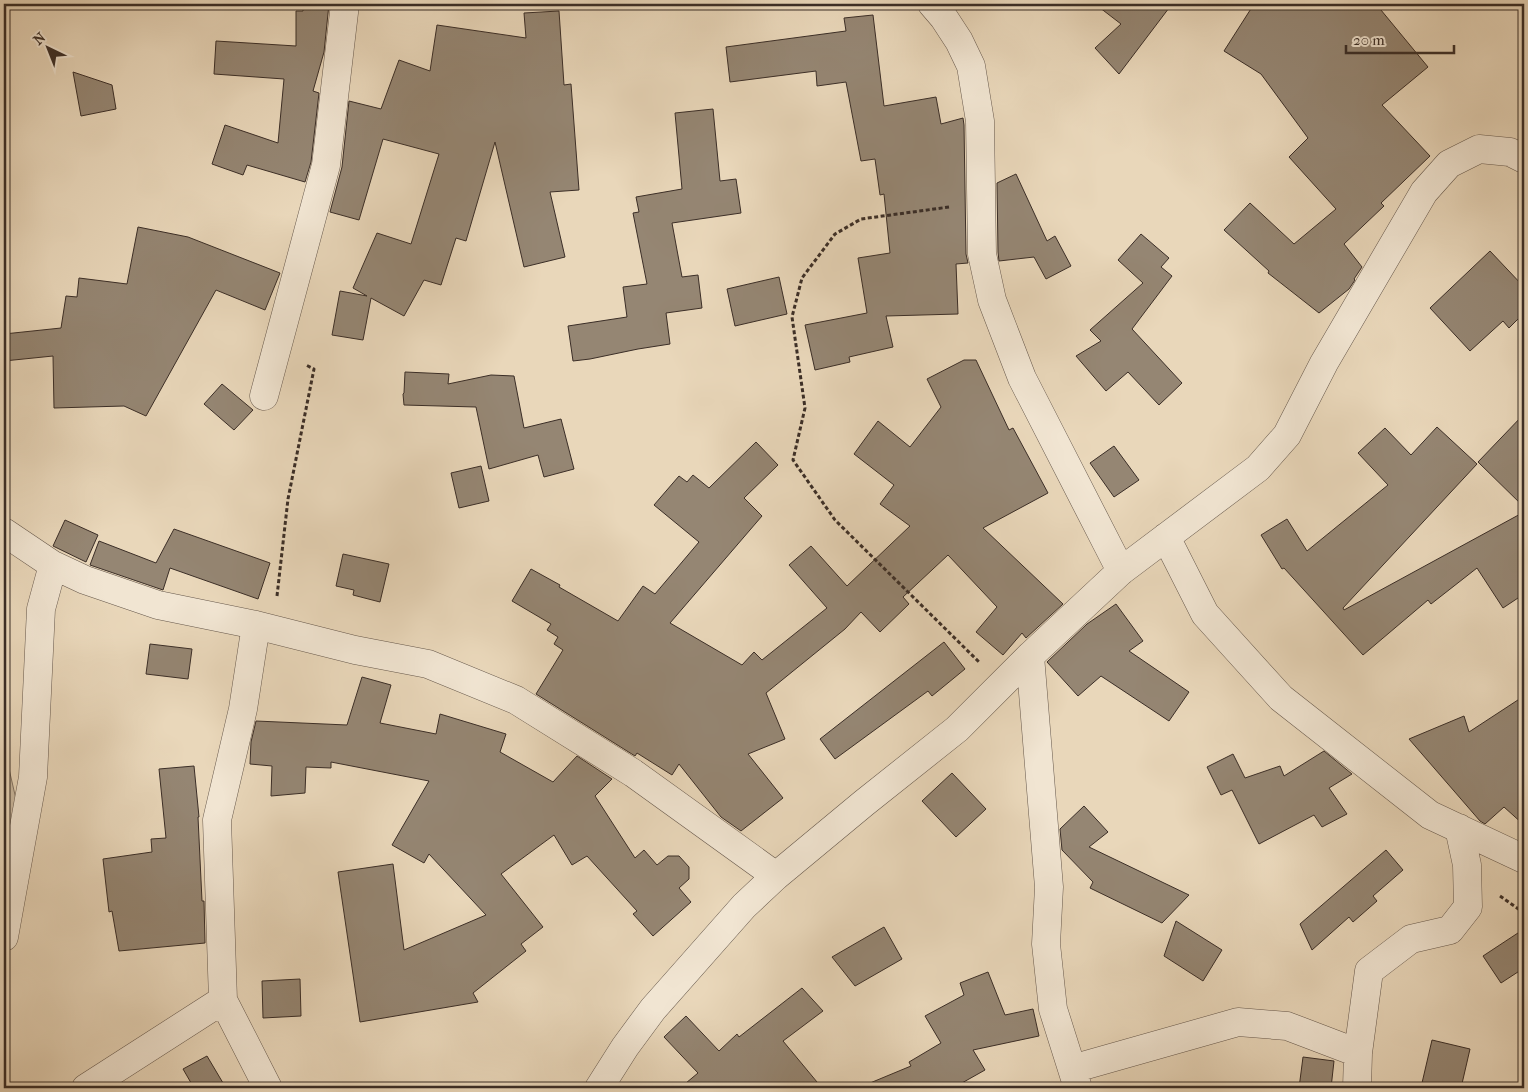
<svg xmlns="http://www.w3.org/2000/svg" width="1528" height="1092" font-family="'IM FELL French Canon',serif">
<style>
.green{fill:#cbbaa1;stroke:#837464}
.building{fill:#958673;stroke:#3b2e27}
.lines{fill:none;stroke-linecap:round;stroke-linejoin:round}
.minor-casing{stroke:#66584c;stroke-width:29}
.path{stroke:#3b2e27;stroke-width:3;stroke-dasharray:4 2.5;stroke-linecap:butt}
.minor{stroke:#f1e5d2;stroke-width:28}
</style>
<rect width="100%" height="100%" fill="#e9d7ba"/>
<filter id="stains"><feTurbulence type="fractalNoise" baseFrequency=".004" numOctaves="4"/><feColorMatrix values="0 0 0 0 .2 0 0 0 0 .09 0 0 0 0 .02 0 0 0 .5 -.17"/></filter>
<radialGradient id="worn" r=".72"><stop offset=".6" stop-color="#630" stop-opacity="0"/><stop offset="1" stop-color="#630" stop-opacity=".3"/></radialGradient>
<path class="green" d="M4 747 18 808 4 840Z"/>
<path class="building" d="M303 4H329L324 52 313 91 319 93 311 162 305 182 247 165 243 175 212 164 225 125 278 143 284 79 214 74 216 41 296 46V11H303Z
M1095 4H1172L1119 74 1095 48 1121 24Z
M1254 4H1376L1428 67 1382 105 1430 156 1381 203 1384 206 1344 244 1362 267 1354 279 1355 280 1349 289 1319 313 1268 273 1269 271 1224 230 1250 203 1294 244 1336 209 1289 157 1308 138 1261 74 1224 51Z
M559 11 564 85 571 84 579 190 550 192 565 257 524 267 495 142 466 241 456 238 441 285 424 280 404 316 371 298 363 340 332 335 340 291 367 296 353 288 377 233 411 244 439 154 383 139 359 220 330 212 342 167 349 101 381 109 399 60 430 71 437 25 526 38 524 13Z
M873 15 884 106 936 97 941 124 963 118 964 125 966 254 968 263 956 264 958 314 886 316 893 347 849 357 850 362 815 370 805 325 867 313 858 258 890 253 884 194 880 195 875 159 861 161 846 82 817 86 816 71 730 82 726 47 846 31 844 18Z
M73 72 112 85 116 109 81 116Z
M713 109 720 181 736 179 741 213 672 223 682 277 698 275 702 308 666 313 670 344 638 349 590 359 573 361 568 326 627 317 623 287 647 284 633 213 639 212 636 197 682 189 675 113Z
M1016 174 1047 241 1055 236 1071 266 1046 279 1034 257 999 261 998 252 997 183Z
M138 227 188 237 280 273 265 310 216 290 146 416 124 406 54 408 53 356 4 361V334L61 328 66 296 77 297 79 278 127 284Z
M1141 234 1169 258 1161 267 1172 276 1132 329 1182 383 1159 405 1128 372 1106 391 1076 356 1101 341 1090 330 1143 283 1118 260Z
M1490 251 1524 287V313L1509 328 1503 321 1470 351 1430 308Z
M779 277 787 314 735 326 727 289Z
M964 360H976L1009 430 1013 428 1048 493 983 528 1063 604 1026 638 1022 633 1003 655 976 632 997 607 948 555 903 597 909 604 880 632 861 612 845 629 766 693 785 739 748 754 783 798 741 831 721 817 679 764 672 775 637 753 635 756 536 694 563 650 554 644 558 637 547 630 551 624 512 601 531 569 560 585 559 587 618 621 643 586 655 594 699 542 654 505 679 476 687 482 693 475 709 488 756 442 778 465 744 498 762 516 670 623 742 665 754 652 762 660 827 608 789 565 811 546 847 586 910 526 880 504 894 485 854 454 878 421 910 447 941 407 927 379Z
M405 372 449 374 448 384 491 375 514 376 524 428 561 419 574 469 544 477 538 455 489 469 476 407 404 405 403 394 404 393Z
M222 384 253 410 234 430 204 404Z
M1524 414V507L1478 462Z
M1437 427 1477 464 1343 608 1344 610 1524 512V594L1503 608 1477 568 1431 604 1428 600 1363 655 1284 568 1282 569 1261 535 1287 519 1307 551 1388 485 1358 453 1385 428 1411 455Z
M1114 446 1139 480 1114 497 1090 463Z
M481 466 489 501 459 508 451 473Z
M65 520 98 535 86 562 53 546Z
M174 529 270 563 258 599 170 568 163 590 90 565 99 541 156 563Z
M343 554 389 564 380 602 353 595 354 590 336 586Z
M1116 604 1143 641 1129 651 1189 692 1169 721 1101 676 1078 696 1047 662 1087 624Z
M944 642 965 669 932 696 928 691 835 759 820 739Z
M150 644 192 649 188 679 146 674Z
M362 677 391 685 380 723 436 734 440 714 506 734 500 752 553 782 577 756 612 779 595 796 635 858 644 850 657 865 668 856H679L689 867V879L679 888 691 902 653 936 633 914 637 911 587 856 572 865 554 835 501 874 543 927 521 944 526 951 473 993 478 1002 360 1022 338 872 393 864 404 950 486 915 429 854 424 863 392 845 429 781 331 762V768L306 767 305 793 271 796 272 766 250 764 251 742 256 721 347 725Z
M1524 696V825L1504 807 1485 824 1480 821 1409 739 1464 716 1469 732Z
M1324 751 1352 774 1329 788 1347 814 1322 827 1314 815 1259 844 1232 790 1221 795 1207 767 1233 754 1245 778 1280 766 1284 776Z
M194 766 199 817H198L202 901H204L205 943 119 951 112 911 109 912 103 859 152 852 151 839 166 838 159 769Z
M952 773 986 809 956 837 922 801Z
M1084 806 1108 832 1089 847 1189 895 1162 923 1090 888 1093 882 1062 850 1060 829Z
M1386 850 1403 870 1373 896 1377 901 1353 922 1349 917 1312 950 1300 924Z
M1176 921 1222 950 1203 981 1164 956Z
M884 927 902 959 855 986 832 957Z
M1524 929V968L1501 983 1483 956Z
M988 972 1005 1015 1033 1009 1039 1036 973 1050 985 1070 953 1088H858L911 1066 909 1062 941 1043 925 1016 964 995 960 983Z
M300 979 301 1016 263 1018 262 981Z
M802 988 823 1011 783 1041 822 1088H680L698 1073 664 1037 686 1016 719 1051 737 1034 739 1037Z
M1432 1040 1470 1049 1461 1088H1444L1422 1083Z
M207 1056 226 1088H194L183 1069Z
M1303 1057 1334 1061 1331 1088H1299Z"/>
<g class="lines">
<defs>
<path id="minor" d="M932 4 944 18 959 41 971 66 980 121 982 254 992 300 1022 378 1121 571
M264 396 326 165 345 4
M4 532 53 565 85 580 158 605 256 625 355 650 428 664 516 700 633 773 776 876
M1166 537 1205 614 1281 698 1430 815 1524 859
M256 625 243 709 217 820 223 1000 268 1088
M1030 656 1049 887 1046 944 1053 1009 1078 1088
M4 937 33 777 41 609 53 565
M1072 1069 1238 1022 1287 1026 1358 1053
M86 1088 223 1000
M599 1088 625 1047 653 1009 744 906 776 876 864 803 957 729 1030 656 1121 571 1258 468 1287 435 1324 363 1424 192 1449 164 1479 149 1510 152 1524 159
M1357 1088 1358 1053 1369 971 1411 939 1450 930 1468 907 1467 865 1459 828"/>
</defs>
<use href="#minor" class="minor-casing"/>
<path class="path" d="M949 207 861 219 835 234 802 278 792 317 805 408 793 460 835 520 979 662
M277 596 288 499 314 369 306 365
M1500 896 1524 913"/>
<use href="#minor" class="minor"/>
</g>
<rect width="1528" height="1092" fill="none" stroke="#e9d7ba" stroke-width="20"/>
<rect x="5" y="5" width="1518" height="1082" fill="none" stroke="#3b2e27" stroke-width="2.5"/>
<rect x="10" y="10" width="1508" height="1072" fill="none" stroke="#3b2e27"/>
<g transform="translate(48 48) rotate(317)" stroke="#f1e5d2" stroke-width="4" paint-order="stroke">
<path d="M0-4L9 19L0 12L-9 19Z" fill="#3b2e27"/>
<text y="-8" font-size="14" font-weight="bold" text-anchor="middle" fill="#3b2e27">N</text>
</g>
<path d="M1346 45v8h108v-8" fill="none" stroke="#3b2e27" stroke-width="2.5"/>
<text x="1353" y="45" font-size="15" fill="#3b2e27" stroke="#f1e5d2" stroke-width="4" paint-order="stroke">20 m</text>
<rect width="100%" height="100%" filter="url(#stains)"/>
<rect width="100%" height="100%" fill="url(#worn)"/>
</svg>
